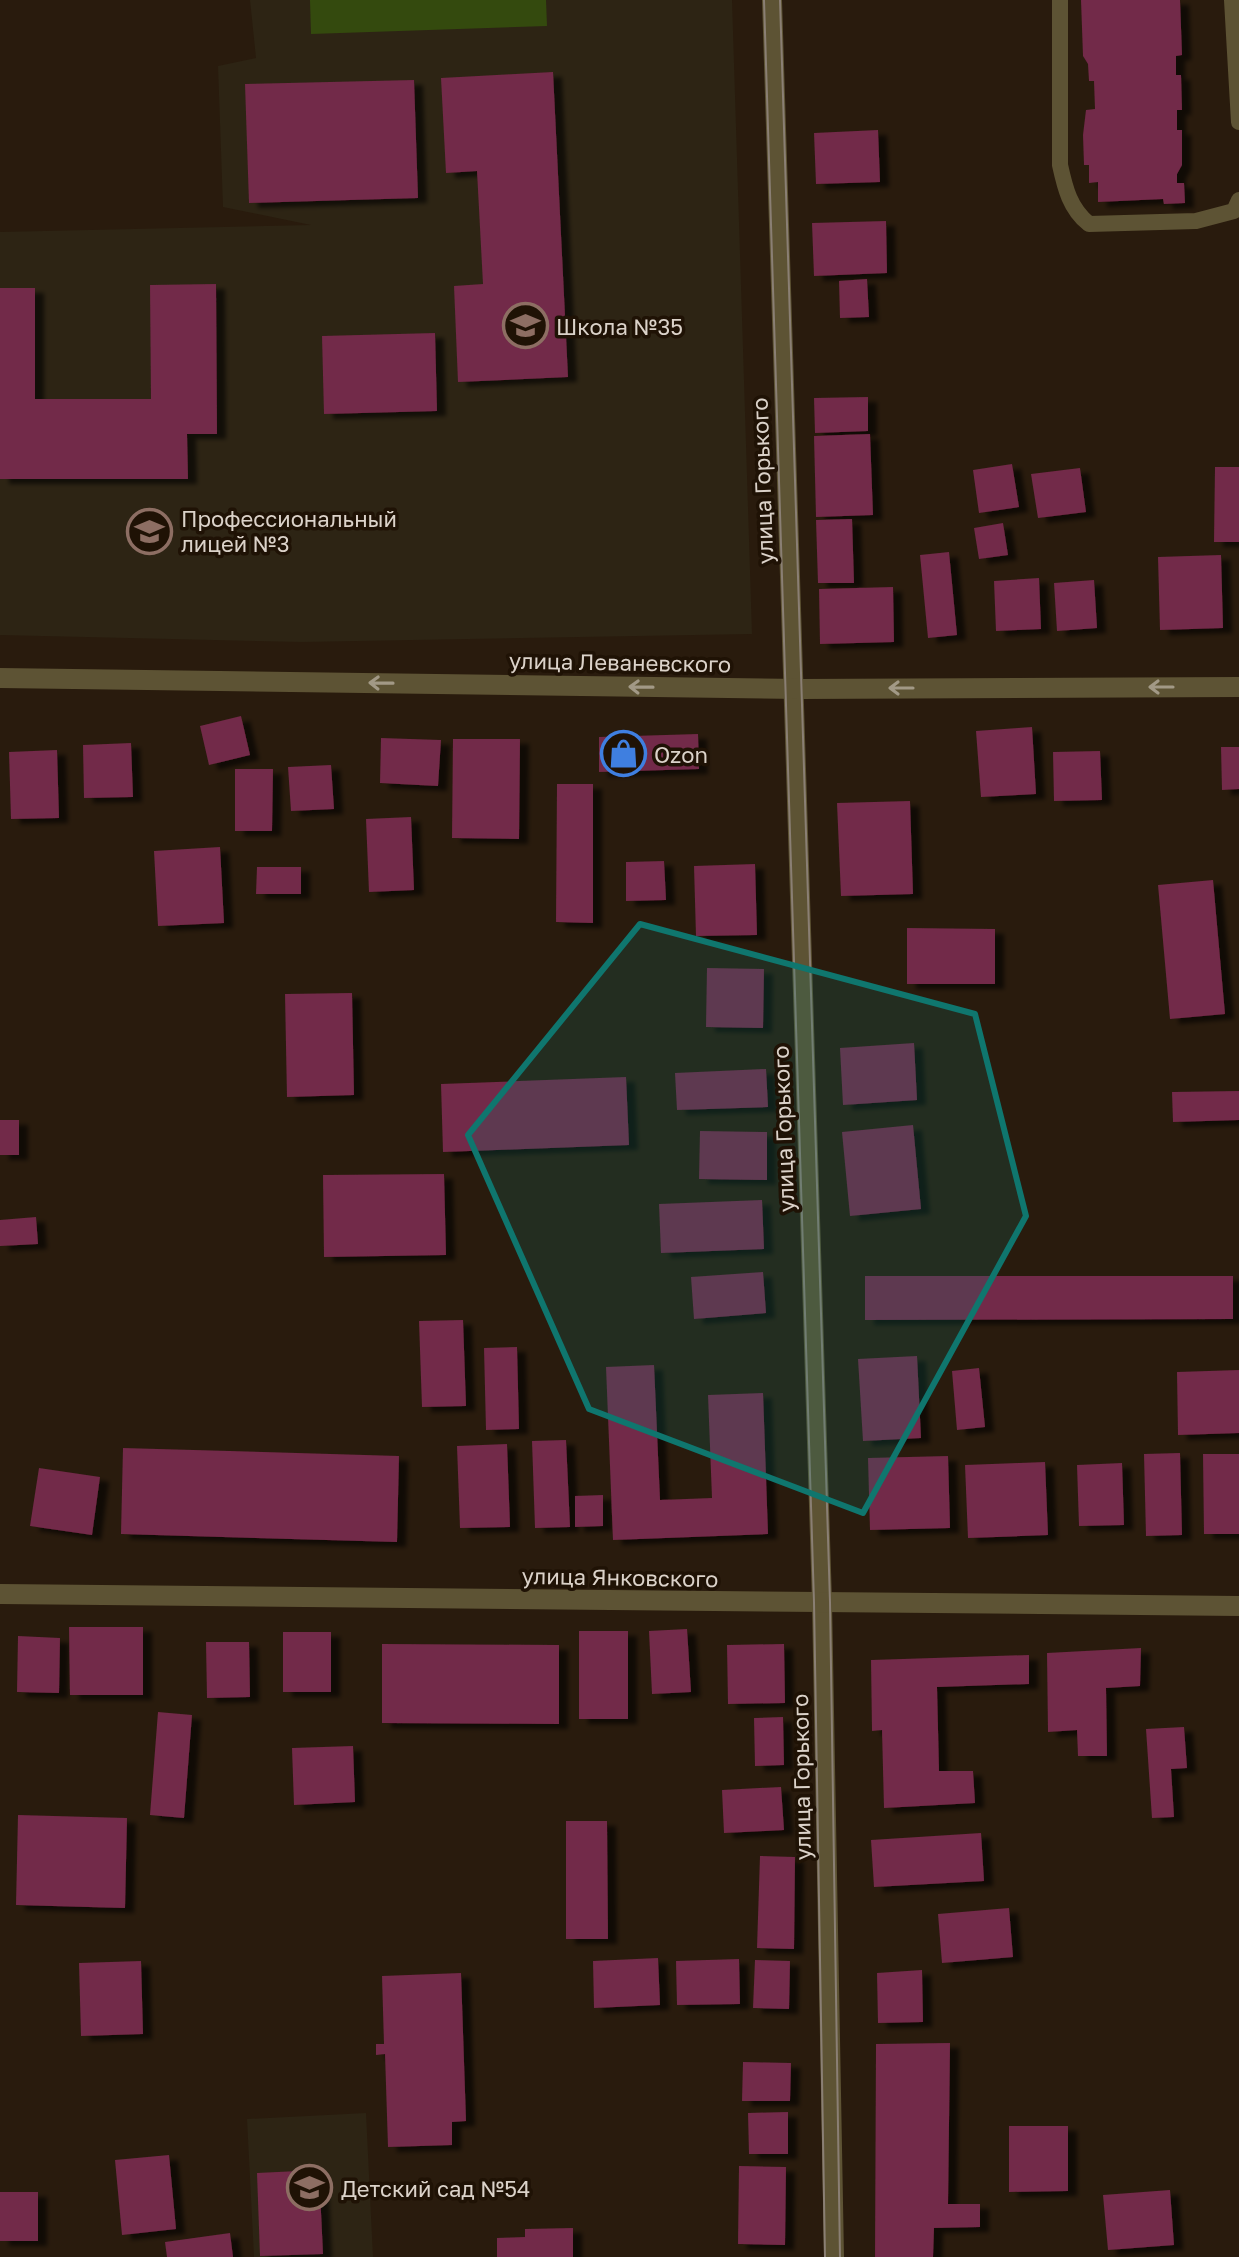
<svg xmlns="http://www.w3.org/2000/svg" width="1239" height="2257" font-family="'Golos Text',sans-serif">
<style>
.education{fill:#2d2414}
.green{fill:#344a0e}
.building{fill:#722948;filter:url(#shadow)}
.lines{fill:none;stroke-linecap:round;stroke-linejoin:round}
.service{stroke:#5d5334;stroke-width:16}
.minor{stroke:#5d5334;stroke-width:20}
.tertiary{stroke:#5d5334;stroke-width:20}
.tram{stroke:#8a7f74;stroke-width:2}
.oneway{stroke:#a29986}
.marked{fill:#0f766e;fill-opacity:0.2;stroke:#0f766e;stroke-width:6;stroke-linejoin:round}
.labels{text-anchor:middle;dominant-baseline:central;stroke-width:7;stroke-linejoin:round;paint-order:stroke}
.poi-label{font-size:22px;fill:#dbd2c9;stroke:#1f1205;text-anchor:start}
.street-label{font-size:22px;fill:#dbd2c9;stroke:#1f1205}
</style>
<defs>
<filter id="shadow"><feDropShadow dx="9" dy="5" stdDeviation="2" flood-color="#0009"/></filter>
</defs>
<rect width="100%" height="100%" fill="#291b0d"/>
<path class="education" d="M250 0H732L752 634 302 642 0 635V232L311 225 223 207 218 66 256 58Z
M366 2113 373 2257H254L247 2119Z"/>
<path class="green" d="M310 0H546L547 26 311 34Z"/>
<path class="building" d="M1081 0H1180L1182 55 1176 56V75H1181L1182 110H1177V130H1182V165L1177 174V183H1184L1185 203 1164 204 1163 199 1098 202V182L1089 183V165H1084L1083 135 1086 110 1095 109 1094 81H1089L1088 64 1083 56Z
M553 72 568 377 458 382 454 286 483 284 477 171 446 173 441 78Z
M414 80 418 198 249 203 245 84Z
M878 130 880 182 816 184 814 133Z
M886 221 887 273 814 276 812 223Z
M867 279 869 317 840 318 839 281Z
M216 284 217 434H187L188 479H0V288H35V399H151L150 285Z
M435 333 437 411 324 414 322 336Z
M868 397V431L815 433 814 398Z
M870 434 873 515 816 517 814 436Z
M1012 464 1019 507 979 513 973 470Z
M1215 467H1239V542H1214Z
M1080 468 1086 512 1038 518 1031 474Z
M852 519 854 583H818L816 520Z
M1003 523 1008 555 979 559 974 528Z
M949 552 957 635 928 638 920 555Z
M1221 555 1223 628 1160 630 1158 557Z
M1039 578 1041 629 996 631 994 581Z
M1094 580 1097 628 1057 631 1054 583Z
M893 587 894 642 820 644 819 589Z
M241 716 250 755 209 765 200 726Z
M1032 727 1036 794 981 797 976 731Z
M698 734 699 769 599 772V737Z
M381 738 441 740 438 786 380 783Z
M453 739H520L519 839 452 838Z
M131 743 133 797 84 798 83 745Z
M1221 747H1239V789L1222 790Z
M57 750 59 818 11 819 9 752Z
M1100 751 1102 800 1054 801 1053 752Z
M331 765 334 809 291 811 288 767Z
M235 769H273L272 831H235Z
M557 784H593V923L556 922Z
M910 801 913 894 841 896 837 803Z
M411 817 414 890 369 892 366 819Z
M220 847 224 923 158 926 154 851Z
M664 861 666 900 626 901V862Z
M755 864 757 935 696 936 694 866Z
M257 867H301V894H256Z
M1213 880 1225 1014 1170 1019 1158 885Z
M907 928 995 929V984H907Z
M707 968 764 969 763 1028 706 1027Z
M352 993 354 1095 287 1097 285 994Z
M914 1043 917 1100 843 1105 840 1048Z
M766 1069 768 1107 677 1110 675 1073Z
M626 1077 629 1145 443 1152 441 1084Z
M1239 1091V1120L1173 1122 1172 1092Z
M0 1120H19V1155H0Z
M913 1125 921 1209 850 1216 842 1132Z
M700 1131 767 1132V1180L699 1179Z
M444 1174 446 1255 324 1257 323 1175Z
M762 1200 764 1249 661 1253 659 1204Z
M36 1217 38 1244 0 1246V1220Z
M763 1272 766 1313 694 1319 691 1277Z
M865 1276H1233V1319L865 1320Z
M463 1320 466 1406 422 1407 419 1321Z
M517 1347 519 1429 486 1430 484 1348Z
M917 1356 921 1438 863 1441 858 1359Z
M654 1365 660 1500 712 1498 708 1395 763 1393 768 1534 613 1540 606 1367Z
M979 1368 985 1427 957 1430 952 1371Z
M1239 1370V1433L1178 1435 1177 1372Z
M566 1440 570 1527 535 1528 532 1441Z
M507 1444 510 1527 460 1528 457 1446Z
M123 1448 399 1456 397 1542 121 1534Z
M1180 1453 1182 1535 1146 1536 1144 1454Z
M1203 1454H1239V1534H1204Z
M948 1456 950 1528 870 1530 868 1458Z
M1045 1462 1048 1535 968 1538 965 1465Z
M1122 1463 1124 1525 1079 1526 1077 1465Z
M39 1468 100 1477 92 1535 30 1526Z
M603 1495V1526L575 1527V1496Z
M69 1627H143V1695H70Z
M687 1629 691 1692 652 1694 649 1631Z
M579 1631H628V1719H579Z
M283 1632H331V1692H283Z
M18 1636 60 1638 59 1693 17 1692Z
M206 1642H249L250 1697 207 1698Z
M382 1644 559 1645V1724L382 1723Z
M784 1644 785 1703 728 1704 727 1645Z
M1141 1648 1140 1686 1106 1688 1107 1756H1078L1077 1730 1048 1732 1047 1653Z
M1029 1655V1684L937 1687 939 1771H973L975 1803 884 1808 882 1730 872 1731 871 1660Z
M158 1712 192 1715 184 1818 150 1815Z
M783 1717 784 1765 755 1766 754 1718Z
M1184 1727 1187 1768 1171 1769 1174 1817 1152 1818 1146 1729Z
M353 1746 355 1802 294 1805 292 1748Z
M781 1787 784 1830 724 1833 722 1790Z
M18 1815 127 1818 125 1908 16 1905Z
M566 1821H607L608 1939H566Z
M981 1833 984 1881 874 1887 871 1840Z
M760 1856 795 1857 794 1949 757 1948Z
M1009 1908 1013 1957 942 1963 938 1914Z
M658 1958 660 2005 594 2008 593 1961Z
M739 1959 740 2004 677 2005 676 1961Z
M755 1960 790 1961 789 2009 753 2008Z
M141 1961 143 2034 81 2036 79 1963Z
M922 1970 923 2022 878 2023 877 1973Z
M461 1973 466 2121 452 2122V2145L388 2147 385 2054 376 2055V2044H384L382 1976Z
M950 2043 948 2204H980V2227L934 2228 933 2257H875L876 2044Z
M743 2062 791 2063 790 2101H742Z
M788 2112V2154H749L748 2113Z
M1009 2126H1068V2191L1009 2192Z
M169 2155 176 2229 122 2235 115 2160Z
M739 2166 786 2167 785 2245 738 2244Z
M319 2170 323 2254 260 2256 257 2173Z
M1170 2190 1174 2245 1108 2250 1103 2195Z
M0 2192H38V2241H0Z
M573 2228V2257H497V2238L525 2237V2229Z
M230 2233 233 2257H167L165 2242Z"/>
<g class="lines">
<path class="service" d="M1060 0V165C1065 188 1070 209 1089 224L1196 221 1234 211 1239 200
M1232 0 1239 122"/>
<path class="minor" d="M772 0 822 1602 834 2257"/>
<path class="tertiary" d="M0 678 800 689 1239 687
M0 1594 1239 1606"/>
<path class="tram" d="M764 0 814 1602 825 2257
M780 0 830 1602 840 2257"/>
</g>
<defs><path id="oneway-shaft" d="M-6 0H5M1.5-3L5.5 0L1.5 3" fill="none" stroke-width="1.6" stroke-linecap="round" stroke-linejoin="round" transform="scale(2)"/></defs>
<g class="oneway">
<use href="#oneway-shaft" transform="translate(381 683) rotate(-179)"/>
<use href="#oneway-shaft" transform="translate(641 687) rotate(-179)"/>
<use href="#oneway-shaft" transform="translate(1161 687) rotate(180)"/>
<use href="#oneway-shaft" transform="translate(901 688) rotate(180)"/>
</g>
<path class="marked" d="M640 924 975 1014 1026 1216 863 1513 589 1409 468 1135Z"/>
<defs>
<symbol id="school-ring" viewBox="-11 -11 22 22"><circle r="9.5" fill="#1f1205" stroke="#8d6e63" stroke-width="1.5"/><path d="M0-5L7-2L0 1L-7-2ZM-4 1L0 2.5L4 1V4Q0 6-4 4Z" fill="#8d6e63"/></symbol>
<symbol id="university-ring" viewBox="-11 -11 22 22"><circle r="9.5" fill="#1f1205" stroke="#8d6e63" stroke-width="1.5"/><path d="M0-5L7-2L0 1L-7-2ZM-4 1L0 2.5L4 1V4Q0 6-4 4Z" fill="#8d6e63"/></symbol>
<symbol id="shop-ring" viewBox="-11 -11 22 22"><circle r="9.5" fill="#1f1205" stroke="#3f7fe0" stroke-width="1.5"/><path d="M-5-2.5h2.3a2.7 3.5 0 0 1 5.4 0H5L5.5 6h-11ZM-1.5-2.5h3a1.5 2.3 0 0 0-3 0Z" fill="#3f7fe0"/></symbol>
</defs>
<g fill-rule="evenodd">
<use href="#school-ring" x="500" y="300" width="51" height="51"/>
<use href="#university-ring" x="124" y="506" width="51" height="51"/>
<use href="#shop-ring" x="598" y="728" width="51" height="51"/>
<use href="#school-ring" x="284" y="2162" width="51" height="51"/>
</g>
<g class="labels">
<g class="poi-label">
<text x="556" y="326">Школа №35</text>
<text x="181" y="518">Профессиональный<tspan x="181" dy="25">лицей №3</tspan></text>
<text x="654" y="754">Ozon</text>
<text x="341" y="2188">Детский сад №54</text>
</g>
<g class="street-label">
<text transform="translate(762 481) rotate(-92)">улица Горького</text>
<text transform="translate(620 662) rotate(1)">улица Леваневского</text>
<text transform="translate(783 1129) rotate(-92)">улица Горького</text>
<text transform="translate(620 1577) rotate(1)">улица Янковского</text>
<text transform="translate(801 1777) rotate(-91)">улица Горького</text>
</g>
</g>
</svg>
